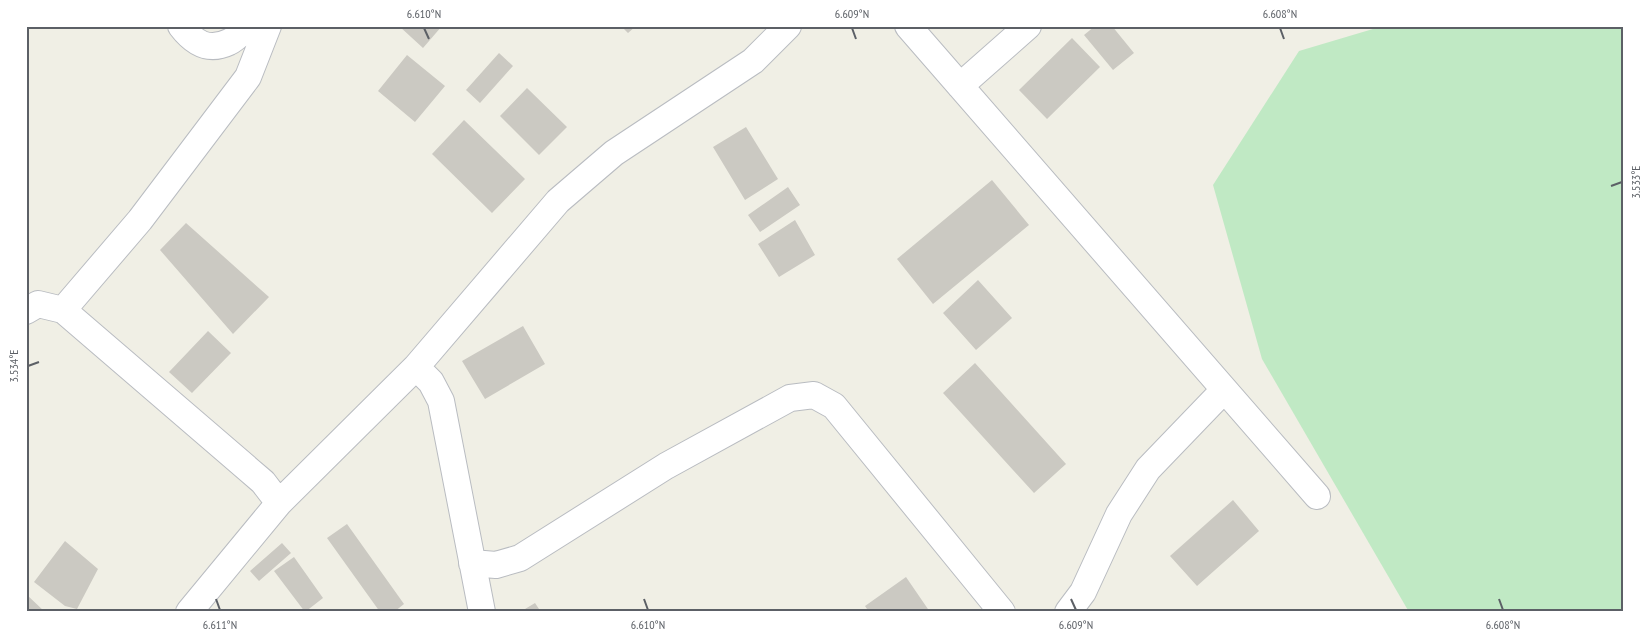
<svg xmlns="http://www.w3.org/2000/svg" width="1650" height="638" font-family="'PT Sans Narrow',sans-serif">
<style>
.green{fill:#c0e9c4}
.building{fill:#cbc9c2}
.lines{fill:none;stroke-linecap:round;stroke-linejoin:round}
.street-casing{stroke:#b9bcc1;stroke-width:28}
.street{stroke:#fff;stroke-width:26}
.ticks{fill:none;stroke:#5c6066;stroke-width:2}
.neatline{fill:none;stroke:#5c6066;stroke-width:2}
.ticks-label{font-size:12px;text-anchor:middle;fill:#5c6066}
</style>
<rect width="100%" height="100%" fill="#f0efe5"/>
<path class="green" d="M1383 26H1624V612H1409L1262 359 1213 185 1299 51Z"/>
<path class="building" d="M399 26H442L423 48Z
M621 26H636L628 33Z
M1095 26H1112L1134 53 1113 70 1084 35Z
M1072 38 1100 67 1047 119 1019 90Z
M499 53 513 66 480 103 466 90Z
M407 55 445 86 415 122 378 91Z
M527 88 567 127 539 155 500 116Z
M464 120 525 179 492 213 432 154Z
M746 127 778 179 745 200 713 147Z
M992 180 1029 225 933 304 897 259Z
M788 187 800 205 760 232 748 215Z
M795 220 815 255 779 277 758 244Z
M186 223 269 297 233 334 160 250Z
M978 280 1012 318 976 350 943 313Z
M523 326 545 364 485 399 462 361Z
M208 331 231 353 192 393 169 372Z
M975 363 1066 464 1034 493 943 393Z
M1233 500 1259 531 1197 586 1170 556Z
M347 524 404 604 394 612H380L327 538Z
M65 541 98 569 77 609 65 606 34 582Z
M282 543 291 553 259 581 250 571Z
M294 557 323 598 305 612 274 571Z
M906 577 930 612H869L865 606Z
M26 594 45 612H26Z
M535 603 541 612H520Z"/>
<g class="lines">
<defs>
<path id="street" d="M181 26C194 43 208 52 229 42 236 39 242 31 248 26
M908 26 1317 496
M960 86 1028 26
M63 310 140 220 248 77 268 26
M26 311 38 304 63 310 249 470 263 482 279 503 416 367 558 201 614 153 753 61 788 26
M416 367 431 382 441 401 482 612
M472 563 496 565 520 558 666 466 790 398 814 395 834 406 1002 612
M189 612 279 503
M1068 612 1083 592 1119 514 1148 469 1224 390"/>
</defs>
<use href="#street" class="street-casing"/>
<use href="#street" class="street"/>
</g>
<path class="ticks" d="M424 28 429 39M852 28 856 39M1280 28 1284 39M1611 186 1622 182M28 366 39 362M216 599 220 610M644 599 648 610M1071 599 1076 610M1499 599 1503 610"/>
<rect width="1650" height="638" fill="none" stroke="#ffffff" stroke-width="55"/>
<rect x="28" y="28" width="1594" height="582" class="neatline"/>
<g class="ticks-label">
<text x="424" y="18">6.610°N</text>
<text x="852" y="18">6.609°N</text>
<text x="1280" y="18">6.608°N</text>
<text transform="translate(1636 182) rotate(-90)" y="4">3.533°E</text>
<text transform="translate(14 366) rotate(-90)" y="4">3.534°E</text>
<text x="220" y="629">6.611°N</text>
<text x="648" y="629">6.610°N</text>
<text x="1076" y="629">6.609°N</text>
<text x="1503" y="629">6.608°N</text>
</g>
</svg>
